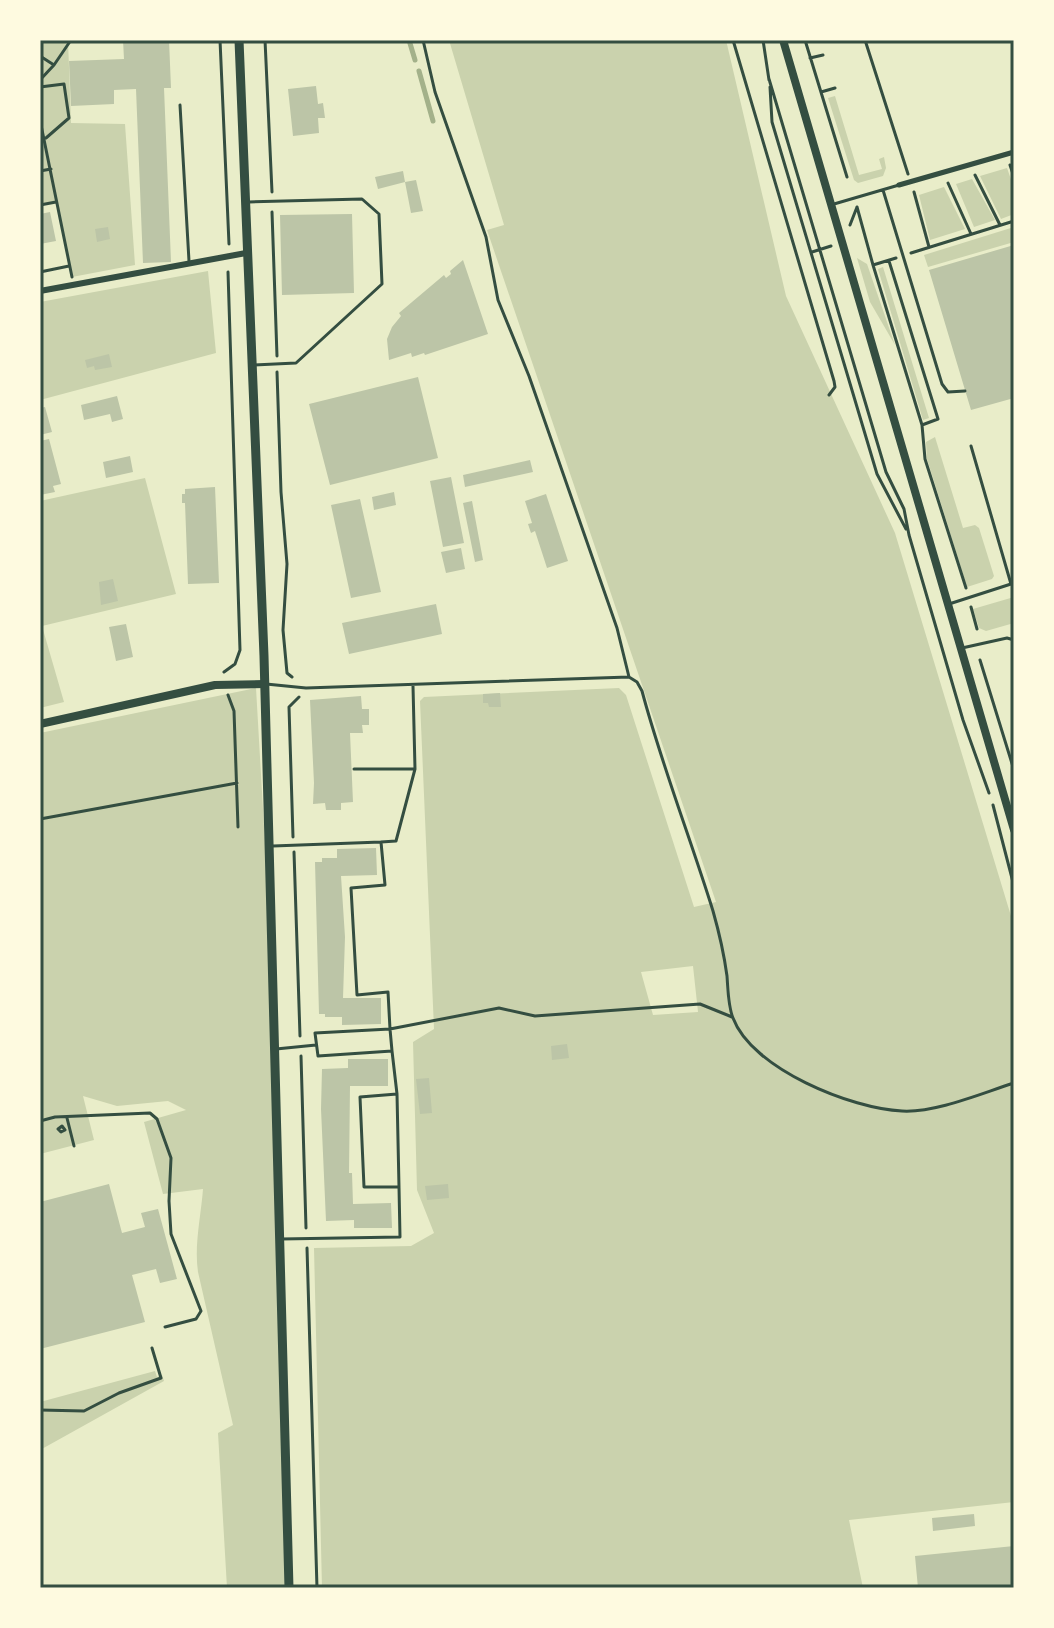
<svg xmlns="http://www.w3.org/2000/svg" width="1054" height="1628" font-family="'Varela Round',sans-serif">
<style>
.green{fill:#cad2ad;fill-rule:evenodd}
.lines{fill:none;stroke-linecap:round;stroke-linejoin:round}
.stream{stroke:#a3b18a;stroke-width:5}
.building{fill:#bcc5a7}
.path{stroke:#344e41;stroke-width:3}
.service{stroke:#344e41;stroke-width:3}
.pedestrian{stroke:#344e41;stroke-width:5}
.minor{stroke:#344e41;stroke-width:6}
.tertiary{stroke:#344e41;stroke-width:8}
.secondary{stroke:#344e41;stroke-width:9}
.neatline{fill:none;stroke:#344e41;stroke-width:3}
</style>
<rect width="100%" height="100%" fill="#e9edc9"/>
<path class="green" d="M40 40H68L71 123 125 124 135 265 72 277 57 202 40 205Z
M449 40H726L786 296 895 533 1014 926V1502L849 1520 863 1588H322L314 1248 411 1246 434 1233 417 1190 413 1042 434 1029 420 701 424 697 619 688 626 695 694 907 716 902 487 230 504 225ZM693 966 698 1012 653 1015 641 972Z
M835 96 859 175 882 169 879 159 884 157 886 168 883 176 858 183 854 180 828 98Z
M1007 168 1014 188V214L1001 219 980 176Z
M972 179 995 220 974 227 956 184Z
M944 187 965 229 930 240 919 195Z
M1014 227V242L928 267 924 255Z
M857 258 867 264 895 345 870 302Z
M883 267 929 418 923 420 878 269Z
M208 271 216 353 40 400V302Z
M935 437 963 528 975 525 979 528 994 576 992 579 967 587 927 459 926 442Z
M145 478 176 594 42 626 64 702 40 708V501Z
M1014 597V623L986 631 979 628 973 609Z
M256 688 272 965 289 1588H227L218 1433 233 1425 198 1272C194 1245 201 1216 203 1189L163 1194 144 1122 186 1110 168 1101 117 1106 83 1096 94 1140 40 1154V733Z
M155 1371 157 1377 162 1375 164 1381 40 1450V1402Z"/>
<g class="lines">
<path class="stream" d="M409 40 415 60
M419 71 433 121"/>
</g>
<path class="building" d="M123 40H169L171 88H164L171 262 143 263 136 89 114 90V104L71 106 69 61 124 59Z
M316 86 318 104 323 103 325 118H318L319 133 293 136 288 89Z
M403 171 405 182 416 180 423 211 411 213 405 182 378 189 375 177Z
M50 212 56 241 40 244V214Z
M352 214 354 293 282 295 280 215Z
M108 227 110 239 97 242 95 229Z
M1014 245V398L971 410 929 270Z
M463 260 488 334 425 355 424 353 412 357 411 353 389 360 387 339 392 327 401 316 399 313 444 275 446 278 451 274 450 271Z
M109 354 112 367 95 370 94 366 87 368 85 360Z
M418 377 438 458 330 485 309 404Z
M117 396 123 419 112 422 110 414 84 420 81 405Z
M45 407 52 432 40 435V408Z
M49 439 61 484 53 486 55 492 40 495V477H42L40 441Z
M130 456 133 472 106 478 103 462Z
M530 460 533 472 465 487 463 475Z
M451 477 464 543 443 547 430 481Z
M215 487 219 583 188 584 185 503H182V494H185V489Z
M394 492 396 505 374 510 372 497Z
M546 494 568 561 547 568 535 531 531 533 528 524 532 523 525 501Z
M360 499 381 592 351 598 331 505Z
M472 501 483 560 475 562 463 503Z
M461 548 465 569 446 573 441 552Z
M113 579 118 601 101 605 99 582Z
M436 604 442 634 349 654 342 623Z
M126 624 133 657 116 661 109 627Z
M500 693 501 707H489L488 703H483V694Z
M361 696 362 709H369V725H362L363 733H350L353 802 341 803V810H326L325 803 313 804 314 783 310 700Z
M376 848 377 875 341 876 345 937 343 998H381V1024L342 1025V1017H325V1014H319L315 862H322V858H337V849Z
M567 1044 569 1058 552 1060 551 1046Z
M348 1059H388V1086H350L349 1173H352L353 1204 391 1203 392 1228H354V1220L326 1221 321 1109 322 1069 348 1068Z
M429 1078 432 1113 420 1114 416 1079Z
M109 1184 122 1233 145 1227 141 1213 158 1209 177 1279 160 1283 156 1269 132 1275 145 1322 40 1349V1202Z
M448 1184 449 1198 427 1200 425 1186Z
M974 1514 975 1526 933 1531 932 1518Z
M1014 1546V1588H918L915 1556Z"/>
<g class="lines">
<path class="path" d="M220 40 229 244
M265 40 272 192
M763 40 769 80
M805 40 847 177
M865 40 908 174
M40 56 54 65 71 40
M810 58 823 55
M769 79 886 472 904 509 909 535 963 720 989 793
M40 80 54 65
M40 87 64 84 69 118 46 138
M770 87 772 122 877 474 906 529
M821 92 835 88
M40 120 72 277
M1010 165 1014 177
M40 171 51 169
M975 175 1000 225
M948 183 971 234
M914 192 929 247
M40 205 56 202
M857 207 873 265
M272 212 277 356
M850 225 857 207
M812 252 831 246
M911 253 1014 221
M896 258 873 265 922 425 925 459 966 588
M889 261 938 419 922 425
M40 272 69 266
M277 372 281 492 287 564 283 630 287 673 292 677
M971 607 977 629
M980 660 1014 770
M224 672 235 664 240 650 228 272
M228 695 234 711 238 827
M993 805 1014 886
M40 819 237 783
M293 837 289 707 299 697
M294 852 300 1036
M301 1056 306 1228
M67 1118 74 1146
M40 1121 55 1117 150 1113 157 1119 171 1158 169 1201 171 1234 201 1311 196 1319 165 1327
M62 1126 65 1130 61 1132 58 1129Z
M307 1248 317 1588
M40 1410 84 1411 119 1393 161 1378 152 1348"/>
<path class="service" d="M423 40 435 92 486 237 498 300 529 376 617 628 629 677 637 682 642 691C662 766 690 837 713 911 719 932 724 954 727 976 728 989 728 1006 733 1018 752 1069 852 1109 902 1111 936 1113 982 1093 1014 1083
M733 40 834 381 835 387 829 395
M180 105 189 261
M883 190 942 384 948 392 965 391
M249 202 362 199 379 214 382 284 296 363 254 365
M834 204 899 185
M949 604 1011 584 971 446
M962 648 1007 638 1014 640
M266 684 306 688 629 677
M354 769H415
M381 842 396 841 415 769 413 686
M273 846 381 842 385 885 351 888 357 995 388 992 390 1029 499 1008 535 1016 700 1004 732 1017
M390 1029 392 1051 318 1056 315 1033Z
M276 1049 316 1045
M397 1094 399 1187
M281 1239 400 1237 399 1187H364L360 1097 397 1094 392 1051"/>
<path class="pedestrian" d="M899 185 1014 152"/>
<path class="minor" d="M40 291 246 253"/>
<path class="tertiary" d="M783 40 1014 830
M40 724 215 685 264 684"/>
<path class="secondary" d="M239 40 264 656 289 1588"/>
</g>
<rect width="1054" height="1628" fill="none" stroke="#fefae0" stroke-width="84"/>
<rect x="42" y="42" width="970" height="1544" class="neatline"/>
</svg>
